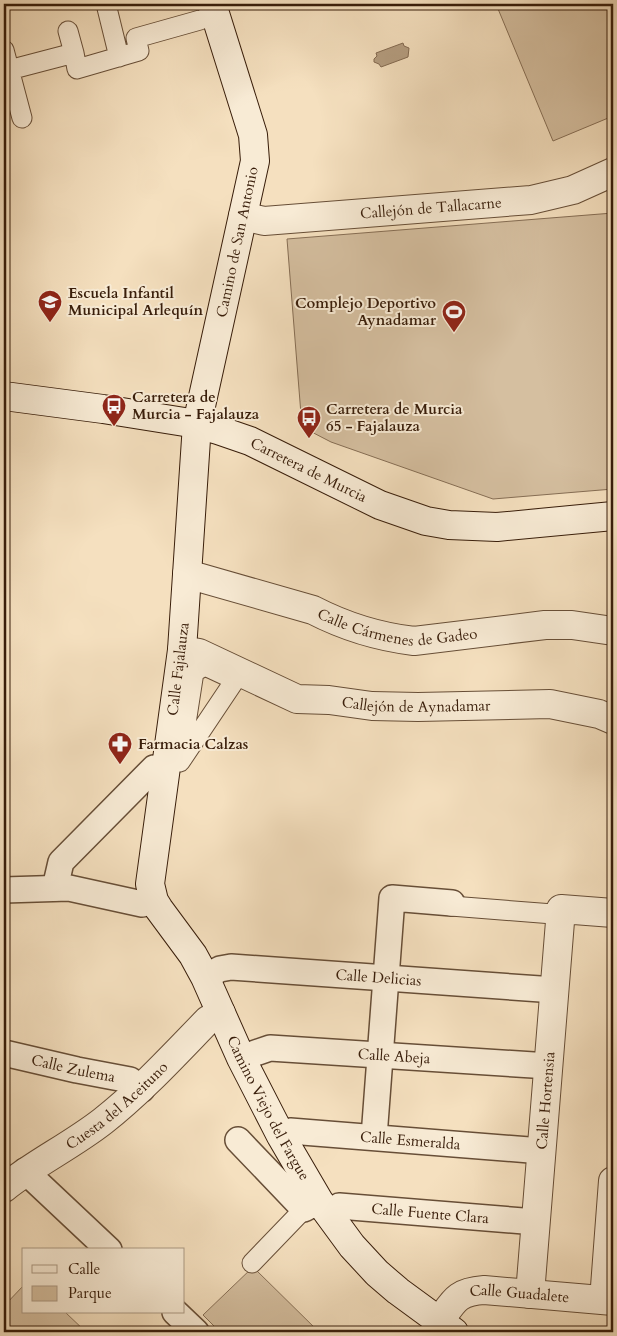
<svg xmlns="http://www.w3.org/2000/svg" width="617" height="1336" font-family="Cardo,serif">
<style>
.green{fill:#d5bfa0;stroke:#866e55}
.water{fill:#b59e81;stroke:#836a51}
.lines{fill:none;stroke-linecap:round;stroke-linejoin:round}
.pedestrian-casing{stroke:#674e37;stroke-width:21}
.minor-casing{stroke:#674e37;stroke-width:28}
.tertiary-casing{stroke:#674e37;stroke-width:30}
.secondary-casing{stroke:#381d0a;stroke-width:30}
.pedestrian{stroke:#f8ebd5;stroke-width:19}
.minor{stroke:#f8ebd5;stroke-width:25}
.tertiary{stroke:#f8ebd5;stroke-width:28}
.secondary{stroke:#f8ebd5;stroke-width:28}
.labels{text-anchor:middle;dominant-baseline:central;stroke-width:4;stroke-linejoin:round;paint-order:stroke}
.street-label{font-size:15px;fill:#381d0a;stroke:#f8ebd5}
.poi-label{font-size:15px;font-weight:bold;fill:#381d0a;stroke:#f8ebd5;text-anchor:start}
</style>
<rect width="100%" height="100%" fill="#f5e0bf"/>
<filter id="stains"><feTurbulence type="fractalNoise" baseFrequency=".004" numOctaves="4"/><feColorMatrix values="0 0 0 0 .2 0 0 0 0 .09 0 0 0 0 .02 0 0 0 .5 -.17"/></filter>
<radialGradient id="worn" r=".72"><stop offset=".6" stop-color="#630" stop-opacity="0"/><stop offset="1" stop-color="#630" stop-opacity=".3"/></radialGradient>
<path class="green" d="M496 4H613V116L553 141Z
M613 213V489L493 499 331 442 302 427 287 239Z
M253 1267 319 1332H220L203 1315Z
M24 1285V1312H65L86 1332H4V1306Z"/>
<path class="water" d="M403 43 404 46 409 48 408 57 381 67 379 64 374 62V59L377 56 376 53Z"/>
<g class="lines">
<defs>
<path id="pedestrian" d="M106 4 119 57
M68 31 74 53
M4 50 22 118
M9 70 74 53 77 69 139 51 136 38 200 20
M205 666 235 680 180 762 194 672Z
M451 906 553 914
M252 1263 304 1209"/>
<g id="minor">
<path d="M55 888 61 862 154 768 165 770"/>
<path d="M4 890 69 888 142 904 154 901"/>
<path id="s1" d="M205 977 220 969 231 967 555 990"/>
<path id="s2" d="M4 1053 77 1070 130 1080 142 1089"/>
<path id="s3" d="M241 1058 270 1048 549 1066"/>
<path id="s4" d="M281 1136 290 1131 542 1151"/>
<path d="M374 1137 392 898 452 903"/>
<path d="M238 1140 304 1209 319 1201"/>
<path d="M25 1171 109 1250"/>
<path id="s5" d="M328 1214 339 1206 536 1222"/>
<path d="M175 1312 196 1332"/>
</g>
<g id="tertiary">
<path id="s6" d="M243 216 264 221 531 200 573 190 613 172"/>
<path id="s7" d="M187 574 313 610C344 626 380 637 414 641L545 625H572L613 631"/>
<path id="s8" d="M182 650 199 653 297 699 329 700 372 706 418 707 550 704 599 714 613 720"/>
<path id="s9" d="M4 1188C35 1163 71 1146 103 1121 141 1091 174 1055 208 1020L221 1013"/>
<path id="s10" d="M530 1294 561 909 613 913"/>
<path d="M604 1300 613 1181"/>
<path id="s11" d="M439 1322C454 1301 456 1292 484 1290L613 1301"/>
</g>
<g id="secondary">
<path id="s12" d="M212 4 253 135 255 161 197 424 182 650 150 884 154 901 159 909 193 955 205 977 241 1058 281 1136 319 1201 352 1246 377 1273 398 1291 454 1332"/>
<path id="s13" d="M4 396 103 409 197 424 218 430 250 441 380 505 426 521 449 525 497 527 613 516"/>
</g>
</defs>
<use href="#pedestrian" class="pedestrian-casing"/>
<use href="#minor" class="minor-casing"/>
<use href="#tertiary" class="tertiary-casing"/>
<use href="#secondary" class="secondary-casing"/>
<use href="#pedestrian" class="pedestrian"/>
<use href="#minor" class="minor"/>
<use href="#tertiary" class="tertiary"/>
<use href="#secondary" class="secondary"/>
</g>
<defs>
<symbol id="school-pin" viewBox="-11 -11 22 30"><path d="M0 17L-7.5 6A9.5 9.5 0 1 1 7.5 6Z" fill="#8f2418" stroke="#f8ebd5"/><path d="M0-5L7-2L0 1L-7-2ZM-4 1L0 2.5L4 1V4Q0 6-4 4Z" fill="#fff"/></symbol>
<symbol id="stadium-pin" viewBox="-11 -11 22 30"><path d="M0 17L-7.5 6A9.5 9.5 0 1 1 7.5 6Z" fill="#8f2418" stroke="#f8ebd5"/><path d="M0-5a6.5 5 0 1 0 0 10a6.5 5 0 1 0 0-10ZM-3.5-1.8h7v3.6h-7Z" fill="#fff"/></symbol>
<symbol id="bus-pin" viewBox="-11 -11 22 30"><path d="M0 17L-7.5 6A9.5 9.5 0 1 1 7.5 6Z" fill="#8f2418" stroke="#f8ebd5"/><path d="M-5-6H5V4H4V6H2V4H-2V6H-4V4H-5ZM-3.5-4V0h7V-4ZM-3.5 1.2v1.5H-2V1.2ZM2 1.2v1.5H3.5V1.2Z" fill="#fff"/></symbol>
<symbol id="pharmacy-pin" viewBox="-11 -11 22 30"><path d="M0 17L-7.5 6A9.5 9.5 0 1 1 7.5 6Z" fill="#8f2418" stroke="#f8ebd5"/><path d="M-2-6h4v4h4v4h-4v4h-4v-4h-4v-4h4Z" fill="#fff"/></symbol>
</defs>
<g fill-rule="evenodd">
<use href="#school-pin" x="36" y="288" width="28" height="38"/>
<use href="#stadium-pin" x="440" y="298" width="28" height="38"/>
<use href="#bus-pin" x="100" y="392" width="28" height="38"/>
<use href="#bus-pin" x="295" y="404" width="28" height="38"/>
<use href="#pharmacy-pin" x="106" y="730" width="28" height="38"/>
</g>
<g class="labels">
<g class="street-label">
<text stroke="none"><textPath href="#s6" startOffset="189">Callejón de Tallacarne</textPath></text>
<text transform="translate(237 242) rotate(-78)">Camino de San Antonio</text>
<text stroke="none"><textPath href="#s13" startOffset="316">Carretera de Murcia</textPath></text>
<text stroke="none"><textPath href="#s7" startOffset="219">Calle Cármenes de Gadeo</textPath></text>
<text transform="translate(178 669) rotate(-83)">Calle Fajalauza</text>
<text stroke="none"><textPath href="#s8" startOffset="245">Callejón de Aynadamar</textPath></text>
<text stroke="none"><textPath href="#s1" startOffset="176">Calle Delicias</textPath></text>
<text stroke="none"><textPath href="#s3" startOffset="155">Calle Abeja</textPath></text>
<text stroke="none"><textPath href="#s2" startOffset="71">Calle Zulema</textPath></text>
<text stroke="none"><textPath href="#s10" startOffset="194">Calle Hortensia</textPath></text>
<text stroke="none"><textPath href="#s9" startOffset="140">Cuesta del Aceituno</textPath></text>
<text stroke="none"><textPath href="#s12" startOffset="1150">Camino Viejo del Fargue</textPath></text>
<text stroke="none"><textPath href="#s4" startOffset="131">Calle Esmeralda</textPath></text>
<text stroke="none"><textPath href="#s5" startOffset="105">Calle Fuente Clara</textPath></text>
<text stroke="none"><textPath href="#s11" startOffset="94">Calle Guadalete</textPath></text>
</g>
<g class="poi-label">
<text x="68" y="293">Escuela Infantil<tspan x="68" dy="17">Municipal Arlequín</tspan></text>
<text x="436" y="303" text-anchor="end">Complejo Deportivo<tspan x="436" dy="17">Aynadamar</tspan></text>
<text x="132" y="397">Carretera de<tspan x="132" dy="17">Murcia - Fajalauza</tspan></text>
<text x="326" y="409">Carretera de Murcia<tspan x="326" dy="17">65 - Fajalauza</tspan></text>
<text x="138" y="744">Farmacia Calzas</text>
</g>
</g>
<rect width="617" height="1336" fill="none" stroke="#f5e0bf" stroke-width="20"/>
<rect x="5" y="5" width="607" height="1326" fill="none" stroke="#381d0a" stroke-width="2.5"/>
<rect x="10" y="10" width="597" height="1316" fill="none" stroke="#381d0a"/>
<rect x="22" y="1248" width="162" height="65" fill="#f8ebd5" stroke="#ab9984"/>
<rect x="32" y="1265" width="25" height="8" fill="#f8ebd5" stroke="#ab9984"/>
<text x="68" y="1274" font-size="15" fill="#381d0a">Calle</text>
<rect x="32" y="1286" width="25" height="15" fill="#d5bfa0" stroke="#ab9984"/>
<text x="68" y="1298" font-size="15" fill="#381d0a">Parque</text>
<rect width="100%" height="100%" filter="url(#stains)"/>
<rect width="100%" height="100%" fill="url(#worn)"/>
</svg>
